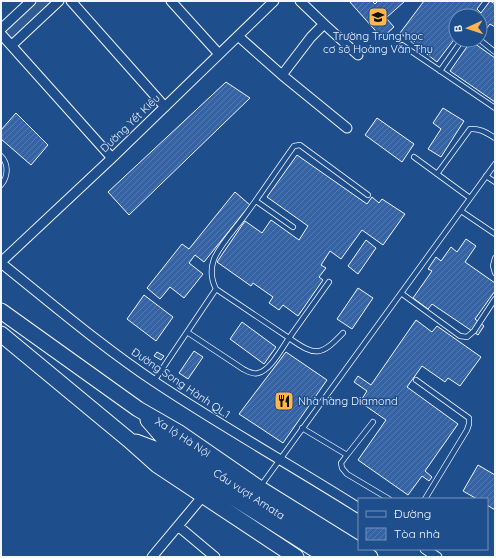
<svg xmlns="http://www.w3.org/2000/svg" width="496" height="558" font-family="Quicksand,sans-serif">
<style>
.green{fill:#305b95;stroke:#a8bbd7}
.building{fill:url(#building-hatch);stroke:#f2f6ff}
.lines{fill:none;stroke-linecap:round;stroke-linejoin:round}
.service-casing{stroke:#f2f6ff;stroke-width:6}
.minor-casing{stroke:#f2f6ff;stroke-width:11}
.trunk-casing{stroke:#f2f6ff;stroke-width:17}
.service{stroke:#1f4e8c;stroke-width:4.5}
.minor{stroke:#1f4e8c;stroke-width:9}
.trunk{stroke:#1f4e8c;stroke-width:15}
.labels{text-anchor:middle;dominant-baseline:central;stroke-width:3;stroke-linejoin:round;paint-order:stroke}
.poi-label{font-size:11px;fill:#f2f6ff;stroke:#1f4e8c}
.street-label{font-size:11px;fill:#f2f6ff;stroke:#1f4e8c}
</style>
<defs>
<pattern id="building-hatch" width="6" height="6" patternUnits="userSpaceOnUse"><rect width="6" height="6" fill="#3563a3"/><path d="M-1 1l2-2M0 6l6-6M5 7l2-2" fill="none" stroke="#537ab1"/></pattern>
</defs>
<rect width="100%" height="100%" fill="#1f4e8c"/>
<path class="green" d="M36 1H54L12 40 4 31Z"/>
<path class="building" d="M349 1H372L375 4 378 1H405L386 18 394 27 382 38Z
M424 1H483L477 9 481 13 490 1 495 4V27L490 24 486 29 480 25V16H456V37L437 62 400 33Z
M471 41 495 58V102L450 71Z
M226 82 250 98 129 215 108 192Z
M443 108 464 121 441 157 428 149 441 129 433 123Z
M16 113 48 145 31 165 1 139V130Z
M377 118 414 144 402 162 365 135Z
M297 155 367 204 372 197 379 203 382 199 405 214 383 245 362 230 341 259 330 251 321 265 326 268 319 277 323 280 298 316 283 305 279 310 269 303 273 297 253 283 251 286 217 262 245 221 262 233 271 220 299 240 308 226 267 197Z
M235 192 250 205 204 262 195 255 189 263 203 274 184 298 170 287 160 299 147 288 182 244 189 249Z
M466 239 476 246 465 262 495 283V291L475 319 484 326 478 335 432 304 428 309 413 298 432 271 428 269 436 257 441 261 451 247 457 252Z
M366 240 376 248 358 274 348 266Z
M358 288 373 298 352 329 337 319Z
M144 295 173 317 156 341 127 319Z
M416 320 432 332 437 326 481 357 460 386 448 378 445 382 422 366 407 387 458 424 425 471 432 477 429 481 422 476 408 495 358 460 386 420 360 402 367 391 354 382 358 376 371 385Z
M242 322 276 347 264 364 230 339Z
M194 351 203 357 188 379 179 373Z
M157 352 164 356 161 360 154 356Z
M286 352 327 380 283 443 239 414Z
M478 465 495 475V510L487 505V499H477L463 491Z"/>
<g class="lines">
<defs>
<path id="service" d="M480 40 495 52
M402 45 495 108
M440 71 462 40
M1 156C9 164 8 177 1 185
M414 157 470 198
M437 174 470 129C480 128 487 133 495 138
M486 176 495 182
M256 201 293 227
M461 211 495 234
M495 258 493 266 495 273
M216 289C211 279 210 270 214 259 221 243 236 228 246 214 263 191 278 168 294 146L300 145 368 195
M401 293 460 336 467 337 474 331 495 299
M187 332 243 369C247 371 253 375 258 373 270 371 282 348 289 338 316 357 321 356 343 333
M416 380 469 418V424L467 430 425 499
M154 381 216 289 289 338 329 282
M302 428 347 455 373 422
M347 455 341 463 342 468 347 474 389 499
M260 487 495 164"/>
<path id="minor" d="M71 1 165 107
M171 1 219 54
M324 24 358 55
M1 29 31 1
M1 34 112 158
M238 36 282 75 347 128
M12 45 59 1
M282 75 311 37 324 24 300 1
M1 262 112 158 274 1
M1 263C51 303 101 346 155 382 221 426 291 465 359 508
M178 526 215 557
M425 549 437 557
M152 557 203 496"/>
<path id="trunk" d="M1 311 138 409 178 432 259 488 370 557
M1 334 129 440 157 465 296 557
M148 420 167 442 347 557
M136 442 160 451 327 557"/>
</defs>
<use href="#service" class="service-casing"/>
<use href="#minor" class="minor-casing"/>
<use href="#trunk" class="trunk-casing"/>
<use href="#service" class="service"/>
<use href="#minor" class="minor"/>
<use href="#trunk" class="trunk"/>
</g>
<defs>
<symbol id="school-square" viewBox="-11 -11 22 22"><rect x="-9" y="-9" width="18" height="18" rx="4" fill="#ffb74d" stroke="#1f4e8c"/><path d="M0-5L7-2L0 1L-7-2ZM-4 1L0 2.5L4 1V4Q0 6-4 4Z" fill="#111"/></symbol>
<symbol id="restaurant-square" viewBox="-11 -11 22 22"><rect x="-9" y="-9" width="18" height="18" rx="4" fill="#ffb74d" stroke="#1f4e8c"/><path d="M-5-6h1v4h1v-4h1v4h1v-4h1v5L-1.5 .5V6h-2V.5L-5-1ZM5-6V6H3V1.5H1.5Q1.5-4 5-6Z" fill="#111"/></symbol>
</defs>
<g fill-rule="evenodd">
<use href="#school-square" x="367" y="6" width="22" height="22"/>
<use href="#restaurant-square" x="273" y="390" width="22" height="22"/>
</g>
<g class="labels">
<g class="poi-label">
<text x="378" y="36">Trường Trung học<tspan x="378" dy="13">cơ sở Hoàng Văn Thụ</tspan></text>
<text x="298" y="401" text-anchor="start">Nhà hàng Diamond</text>
</g>
<g class="street-label">
<text transform="translate(130 123) rotate(-44)">Đường Yết Kiêu</text>
<text transform="translate(181 383) rotate(34)">Đường Song Hành QL.1</text>
<text transform="translate(183 437) rotate(33)">Xa lộ Hà Nội</text>
<text transform="translate(249 494) rotate(33)">Cầu vượt Amata</text>
</g>
</g>
<rect width="496" height="558" fill="none" stroke="#f2f6ff" stroke-width="4"/>
<rect x="358" y="498" width="130" height="52" fill="#1f4e8c" stroke="#7391ba"/>
<rect x="366" y="511" width="20" height="6" fill="#1f4e8c" stroke="#7391ba"/>
<text x="394" y="518" font-size="12" fill="#f2f6ff">Đường</text>
<rect x="366" y="528" width="20" height="12" fill="url(#building-hatch)" stroke="#7391ba"/>
<text x="394" y="538" font-size="12" fill="#f2f6ff">Tòa nhà</text>
<g transform="translate(468 28) rotate(267)"><circle r="19" fill="#1f4e8c" stroke="#7391ba"/>
<path d="M0-3L7 15L0 10L-7 15Z" fill="#ffb74d"/>
<text y="-6" font-size="11" font-weight="bold" text-anchor="middle" fill="#f2f6ff">B</text>
</g>
</svg>
